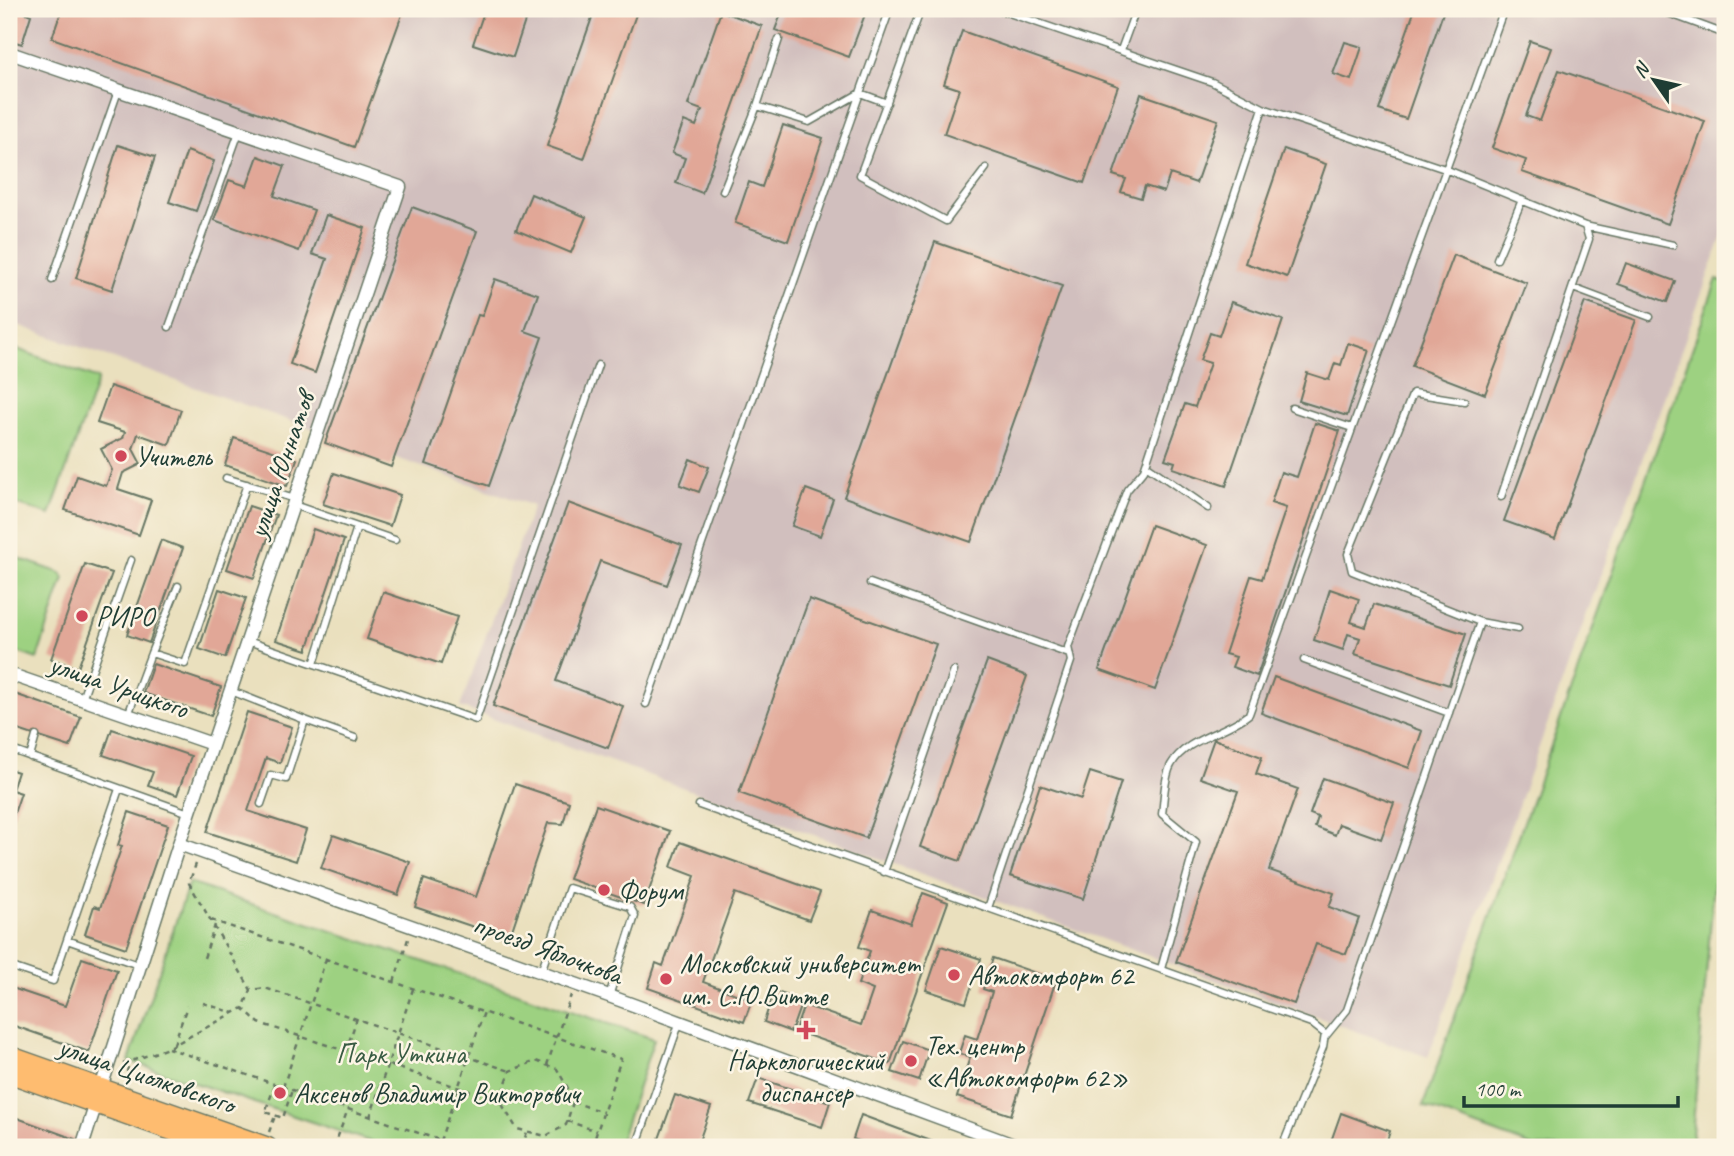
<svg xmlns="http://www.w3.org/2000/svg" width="1734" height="1156" font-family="Caveat,sans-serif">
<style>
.industrial{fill:#d1bfbe}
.green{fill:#9dd181;stroke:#5e875a;stroke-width:2}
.building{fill:#e1a797}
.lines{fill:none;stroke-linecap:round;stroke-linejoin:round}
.service-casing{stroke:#667664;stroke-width:9}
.minor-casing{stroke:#667664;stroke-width:15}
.primary-casing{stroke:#667664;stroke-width:22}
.path{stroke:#667664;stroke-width:2.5;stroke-dasharray:5 5;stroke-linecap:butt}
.service{stroke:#fff;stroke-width:6}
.minor{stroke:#fff;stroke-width:12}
.primary{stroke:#febc70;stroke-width:19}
.poi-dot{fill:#d1495b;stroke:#fcf5e5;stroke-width:2.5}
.labels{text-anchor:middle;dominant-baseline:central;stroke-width:5;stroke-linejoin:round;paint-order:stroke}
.poi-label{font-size:28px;fill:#1f3d34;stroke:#fcf5e5;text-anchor:start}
.street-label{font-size:28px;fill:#1f3d34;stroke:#fcf5e5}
.park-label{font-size:28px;fill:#385b43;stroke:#fcf5e5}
</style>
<rect width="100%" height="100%" fill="#fcf5e5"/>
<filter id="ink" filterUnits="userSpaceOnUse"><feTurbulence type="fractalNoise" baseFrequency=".0143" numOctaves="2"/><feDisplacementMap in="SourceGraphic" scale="14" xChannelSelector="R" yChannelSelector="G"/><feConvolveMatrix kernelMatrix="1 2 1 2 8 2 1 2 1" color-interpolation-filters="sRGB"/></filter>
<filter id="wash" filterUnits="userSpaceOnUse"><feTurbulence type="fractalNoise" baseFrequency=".00686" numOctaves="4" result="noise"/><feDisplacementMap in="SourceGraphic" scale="28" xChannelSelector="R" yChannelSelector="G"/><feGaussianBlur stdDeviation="1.57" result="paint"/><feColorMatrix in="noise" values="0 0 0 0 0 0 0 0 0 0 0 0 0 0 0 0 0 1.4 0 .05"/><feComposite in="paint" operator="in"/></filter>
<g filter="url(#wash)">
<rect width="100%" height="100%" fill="#eae0be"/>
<path class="industrial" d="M9 9H1725V228L1428 1057 460 707 533 506 9 322Z"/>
<path class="green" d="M1717 279 1725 282V759L1691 1147H1534L1423 1106Z
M9 346 98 379 50 515 13 503 9 514Z
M9 555 61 573 64 578 37 659 9 649Z
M189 883 654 1039 618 1147H387L129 1061Z"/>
<g id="blocks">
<path class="building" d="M9 9H27L26 13 31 15 22 44 9 40Z
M62 9H404L354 147 52 38Z
M485 9H529L513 57 473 44Z
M595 9H638L584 159 547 146Z
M783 9 811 10 867 9 849 57 775 30Z
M1415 9 1444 10 1406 119 1379 110Z
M721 11 762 26 702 193 676 183 685 158 672 153 684 121 696 126 702 110 688 105Z
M962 31 1118 86 1084 183 944 134 959 89 944 84Z
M1530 41 1551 48 1526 116 1540 121 1559 70 1705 121 1668 224 1522 172 1526 160 1492 148Z
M1345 42 1362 47 1351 80 1333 74Z
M1141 94 1218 120 1196 183 1170 174 1164 192 1145 186 1141 198 1121 192 1126 179 1113 175Z
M783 125 823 138 788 241 735 223 749 182 762 187Z
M118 145 155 157 112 290 76 278Z
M1284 149 1326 164 1287 277 1245 263Z
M187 151 214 161 196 211 169 202Z
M258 156 285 166 274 196 314 210 299 251 214 220 229 180 247 186Z
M531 194 586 217 571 253 516 230Z
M412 207 477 231 391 467 325 443Z
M326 215 365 228 315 373 290 364 327 259 312 254Z
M935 242 1062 286 971 542 844 497Z
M1454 255 1527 283 1485 394 1412 366Z
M1626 263 1675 281 1667 302 1618 284Z
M495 279 538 294 525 331 542 337 489 486 426 464 478 315 482 316Z
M1231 302 1283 320 1226 486 1173 468 1175 462 1165 459 1185 404 1195 407 1210 363 1200 360 1210 333 1219 336Z
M1585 302 1636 320 1555 539 1504 521Z
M1348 343 1369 350 1347 416 1299 401 1307 373 1329 380 1335 363 1341 365Z
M110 386 181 410 169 445 138 434 133 449 141 464 123 473 118 489 151 500 139 535 65 510 77 476 106 486 112 470 101 449 123 438 125 432 97 423Z
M1315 423 1340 431 1257 676 1232 667 1236 657 1225 654 1251 576 1262 579 1286 508 1271 503 1281 472 1297 477Z
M234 438 297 459 287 486 225 465Z
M690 459 709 467 699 492 680 485Z
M334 473 400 495 390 526 323 504Z
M806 489 833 499 820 536 792 526Z
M568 503 682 545 667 585 600 561 556 681 623 706 608 748 493 706Z
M249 506 276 515 254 578 227 569Z
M1151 525 1207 545 1155 690 1099 670Z
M313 529 344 540 307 650 276 640Z
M161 540 183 548 149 643 127 635Z
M85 564 112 573 78 668 51 659Z
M219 589 246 598 225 658 199 649Z
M1330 589 1359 599 1351 622 1366 627 1374 604 1466 634 1449 685 1355 654 1360 638 1348 634 1343 650 1314 640Z
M383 592 457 617 441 664 367 639Z
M809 599 936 644 866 838 739 793Z
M987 661 1027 676 960 861 920 847Z
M153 664 221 687 211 716 143 693Z
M1274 677 1422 731 1409 768 1261 713Z
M12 693 81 717 70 747 9 727Z
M247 712 292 727 280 763 266 758 248 811 306 830 296 861 207 832Z
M112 729 191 756 177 795 148 785 153 772 103 755Z
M1214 739 1262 757 1256 774 1298 789 1269 870 1334 893 1329 907 1359 918 1346 954 1316 944 1294 1004 1176 962 1238 791 1200 778Z
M9 769 18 772 12 790 21 793 9 828Z
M1090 772 1121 782 1083 899 1010 876 1040 785 1081 799Z
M1323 778 1394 803 1381 839 1339 824 1335 835 1315 827 1318 817 1310 814Z
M515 784 569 802 563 824 548 823 509 939 415 907 424 879 476 897Z
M596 805 670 831 644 905 569 879Z
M129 812 168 825 126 948 85 934 94 906 100 908 122 846 118 845Z
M333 835 410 862 398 895 321 868Z
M680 842 820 892 809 920 735 893 703 982 752 1000 744 1022 648 988 656 963 663 966 695 876 671 867Z
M923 893 948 902 890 1064 795 1031 804 1005 861 1025 873 990 858 984 870 951 859 947 872 910 911 924Z
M941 946 981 959 966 1003 926 990Z
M82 958 117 970 89 1052 9 1024V987L65 1006Z
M993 958 1056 980 1011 1115 957 1097 970 1057 959 1053 965 1035 977 1039 992 992 983 989Z
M774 991 802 1001 791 1032 764 1022Z
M903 1041 929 1050 919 1081 892 1072Z
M758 1078 830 1102 822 1127 749 1103Z
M675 1095 711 1107 697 1147H656Z
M1341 1113 1390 1131 1385 1147H1329Z
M9 1115 75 1139 72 1147H18L9 1144Z
M861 1115 947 1147H876L853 1139Z"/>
</g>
</g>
<g filter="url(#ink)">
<use href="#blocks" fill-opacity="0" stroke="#667664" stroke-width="2"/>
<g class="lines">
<defs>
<path id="service" d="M921 9 860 175 946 221 986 168
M997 9 1212 82 1263 108
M1657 9 1725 34
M779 39 757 106 809 122 860 93 890 9
M1121 50 1136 9
M723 191 757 106
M1585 226 1673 245
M1497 259 1522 200
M52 280 118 91
M1573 288 1650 317
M169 327 239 132
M1464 401 1413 393 1348 554 1352 571 1480 622 1518 629
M1292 408 1352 428
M1146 465 1208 508
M226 478 295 499
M294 505 395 540
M870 583 1069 654
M248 641 476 720 598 365
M151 653 178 586
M1304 660 1449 713
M314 664 357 527
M231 691 305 720 286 779 271 775 261 804
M82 699 131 560
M646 704 860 93 887 103
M128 715 151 653 185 664 247 484
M305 720 355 738
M9 749 189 813
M30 757 36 736
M699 805 1311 1023 1325 1034 1323 1047 1282 1147
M884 872 954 671
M988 908 1071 661 1068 647 1127 490 1144 470 1263 108 1445 169 1585 226 1589 239 1501 497
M67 940 119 789
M9 966 53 981 67 940 141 966
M1161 969 1196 842 1162 814C1164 800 1164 778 1171 765 1186 738 1226 733 1249 714L1504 9
M541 972 569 888 630 907 635 916 609 996
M1325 1037 1347 1010 1480 622
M636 1147 679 1024"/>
<path id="minor" d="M13 54 400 187 179 844 82 1147
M9 674 212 744
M179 844 609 996 1019 1147"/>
<path id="primary" d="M9 1056 267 1147
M9 1073 219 1147"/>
</defs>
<use href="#service" class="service-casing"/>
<use href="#minor" class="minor-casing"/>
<use href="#primary" class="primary-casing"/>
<path class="path" d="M196 864 189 883 251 990
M211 920 621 1059 592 1147
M204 958 215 925
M394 982 408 939
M203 1003 234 1013
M174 1044 187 1006
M168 1048 460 1147
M346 1051 357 1018
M123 1064 168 1048 243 1008
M547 1065 571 995
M127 1072 129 1062
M275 1085 265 1112 283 1118 292 1090
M283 1087 326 959
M500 1101 510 1071 536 1061 557 1069 574 1099 566 1125 546 1136 517 1129 500 1101 259 1023 243 1008 251 990 265 988 510 1071
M573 1102 603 1112
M370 1117 413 989
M567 1121 597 1131
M269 1132 275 1116
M440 1141 484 1012
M334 1147 348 1109
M522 1147 527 1132"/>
<use href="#service" class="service"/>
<use href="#minor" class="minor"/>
<use href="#primary" class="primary"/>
</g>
</g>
<g class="poi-dot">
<circle cx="121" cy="456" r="7"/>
<circle cx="82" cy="616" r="7"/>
<circle cx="604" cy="890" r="7"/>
<circle cx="954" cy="975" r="7"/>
<circle cx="666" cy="979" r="7"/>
<path d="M802.5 1019.5h7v7h7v7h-7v7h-7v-7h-7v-7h7z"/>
<circle cx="911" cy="1061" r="7"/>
<circle cx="280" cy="1093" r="7"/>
</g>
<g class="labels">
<g class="poi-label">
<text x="135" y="456">Учитель</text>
<text x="96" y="616">РИРО</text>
<text x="618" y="890">Форум</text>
<text x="680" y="963">Московский университет<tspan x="680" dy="32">им. С.Ю.Витте</tspan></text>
<text x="968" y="975">Автокомфорт 62</text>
<text x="925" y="1045">Тех. центр<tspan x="925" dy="32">«Автокомфорт 62»</tspan></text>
<text x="806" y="1060" text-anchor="middle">Наркологический<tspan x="806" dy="32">диспансер</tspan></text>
<text x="294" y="1093">Аксенов Владимир Викторович</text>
</g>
<g class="street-label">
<text transform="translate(281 465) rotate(-71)">улица Юннатов</text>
<text transform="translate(119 686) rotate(19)">улица Урицкого</text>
<text transform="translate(548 949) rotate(20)">проезд Яблочкова</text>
<text transform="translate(147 1075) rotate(19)">улица Циолковского</text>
</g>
<g class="park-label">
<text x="401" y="1053">Парк Уткина</text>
</g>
</g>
<rect width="1734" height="1156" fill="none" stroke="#fcf5e5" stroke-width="35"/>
<g transform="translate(1654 80) rotate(304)" stroke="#fcf5e5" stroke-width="5" paint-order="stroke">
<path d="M0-5L12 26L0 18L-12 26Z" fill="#1f3d34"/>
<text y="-10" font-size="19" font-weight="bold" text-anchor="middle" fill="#1f3d34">N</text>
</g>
<path d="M1464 1096v10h214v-10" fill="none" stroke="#1f3d34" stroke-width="3.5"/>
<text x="1475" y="1096" font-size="21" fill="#1f3d34" stroke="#fcf5e5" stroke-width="5" paint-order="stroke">100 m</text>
</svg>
